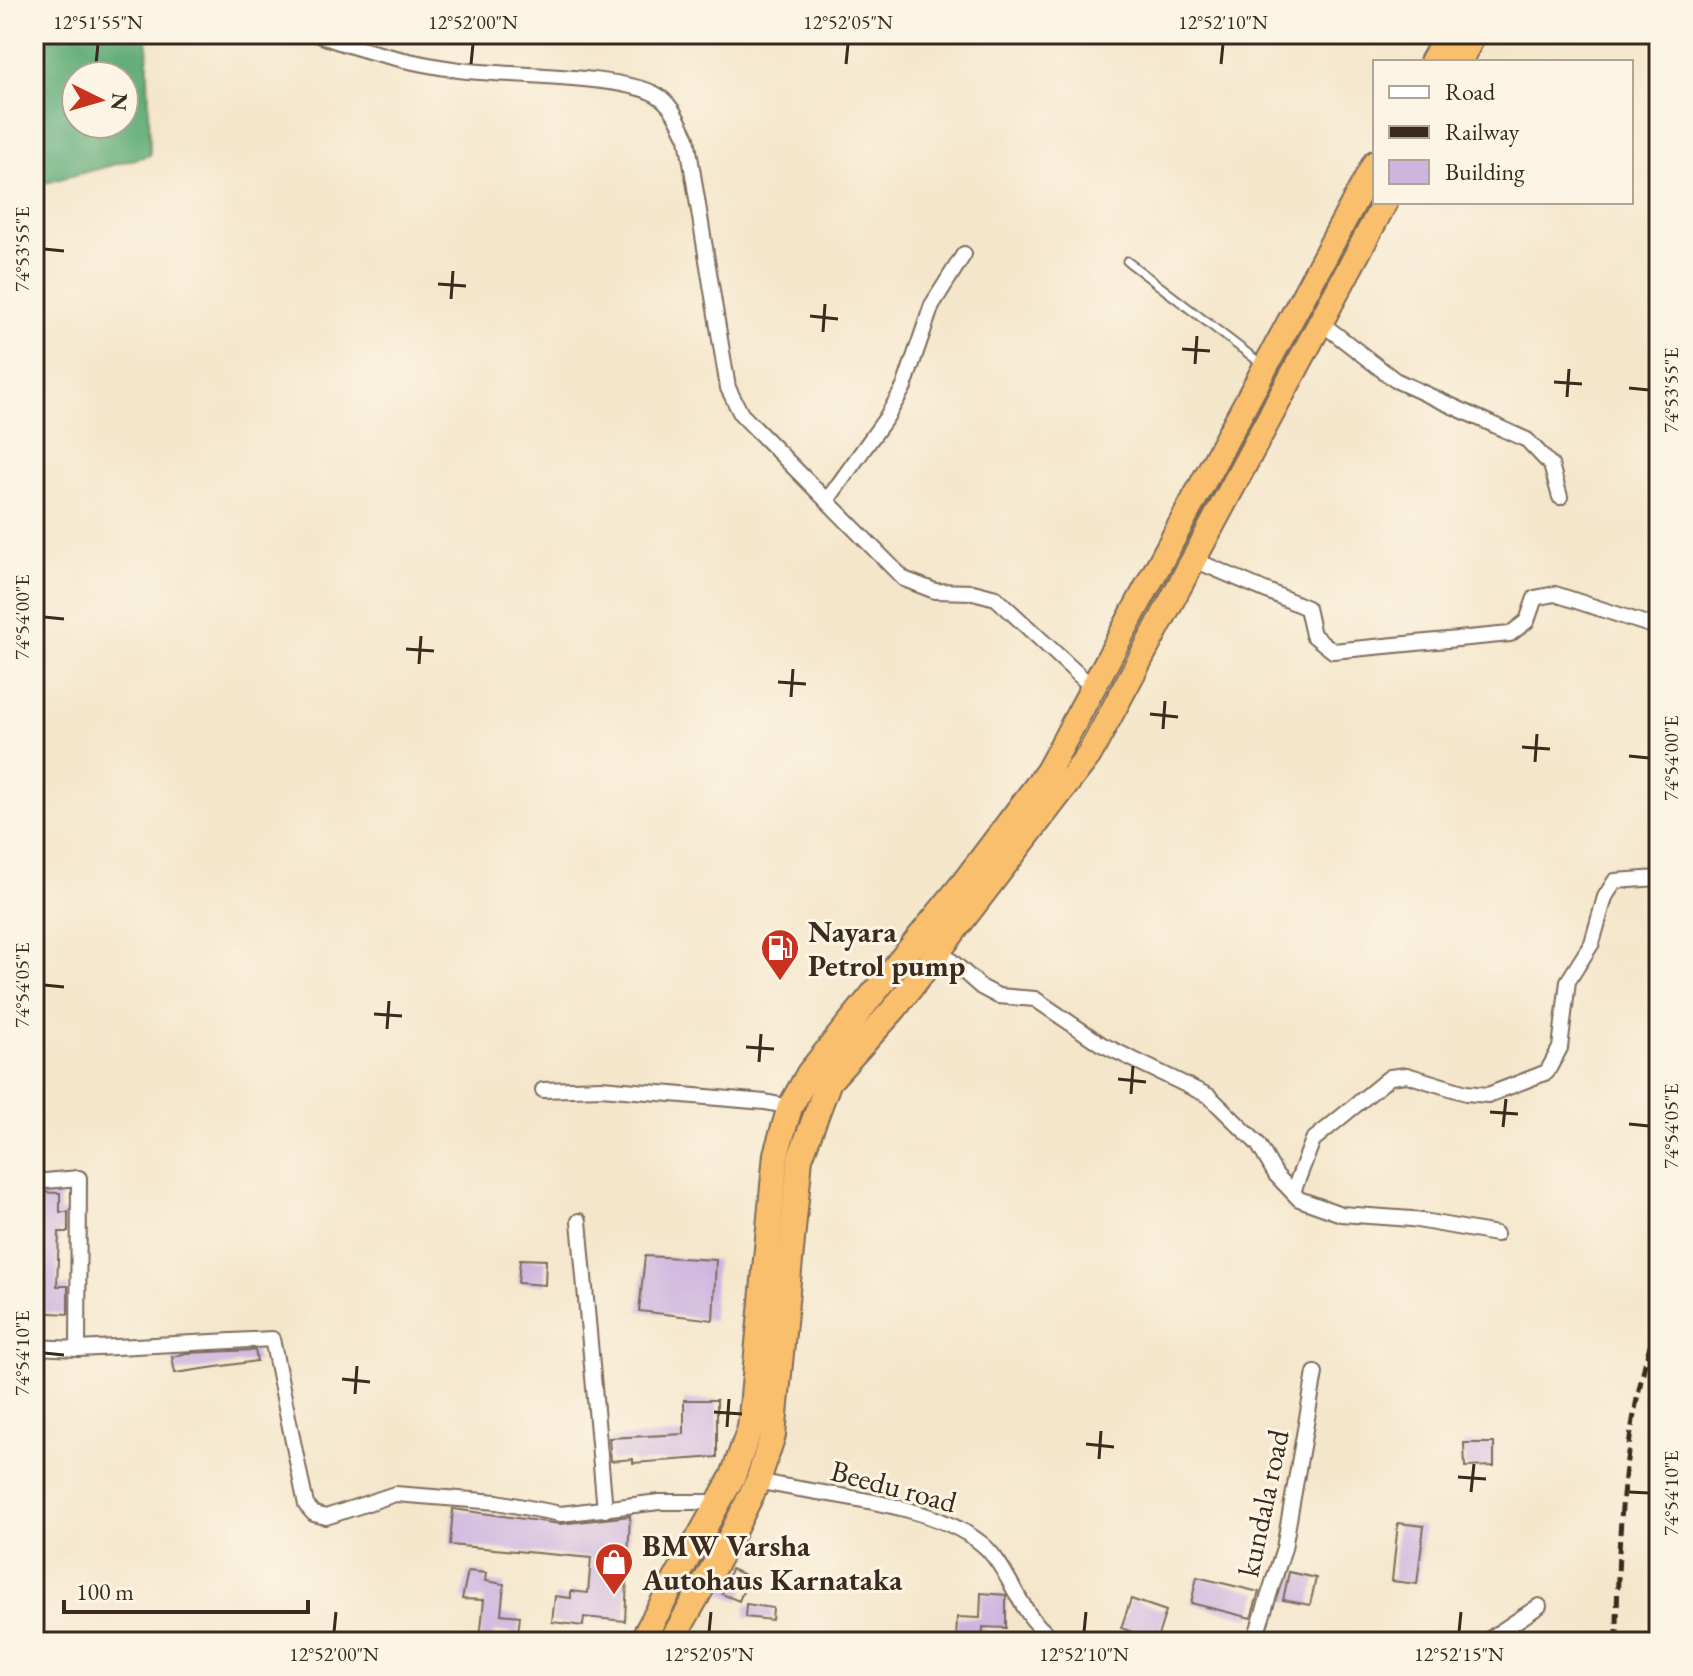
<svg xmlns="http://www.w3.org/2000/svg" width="1693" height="1676" font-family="'EB Garamond',serif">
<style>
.forest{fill:#60ac77;stroke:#4e6b4a;stroke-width:2;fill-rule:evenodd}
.building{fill:#cdb4df}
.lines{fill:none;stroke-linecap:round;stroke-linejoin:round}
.service-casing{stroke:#7c6c5b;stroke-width:11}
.minor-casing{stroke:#7c6c5b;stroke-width:18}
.trunk-casing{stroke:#7c6c5b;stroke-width:28}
.service{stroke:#fff;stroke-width:7}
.minor{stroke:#fff;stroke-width:14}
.trunk{stroke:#f9bf6d;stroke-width:24}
.rail{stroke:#3b2a1e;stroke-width:5;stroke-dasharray:12 6;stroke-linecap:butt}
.ticks{fill:none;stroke:#3b2a1e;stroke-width:3}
.labels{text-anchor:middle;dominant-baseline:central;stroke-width:6;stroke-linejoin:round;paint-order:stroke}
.poi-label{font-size:30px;font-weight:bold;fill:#3b2a1e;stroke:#fcf5e5;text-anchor:start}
.street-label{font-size:30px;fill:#3b2a1e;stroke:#fcf5e5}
.neatline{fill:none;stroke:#3b2a1e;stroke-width:3}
.ticks-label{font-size:20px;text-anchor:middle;fill:#3b2a1e}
</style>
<rect width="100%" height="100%" fill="#fcf5e5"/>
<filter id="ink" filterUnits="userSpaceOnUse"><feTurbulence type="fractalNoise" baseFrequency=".0125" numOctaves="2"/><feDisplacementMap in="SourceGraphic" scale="16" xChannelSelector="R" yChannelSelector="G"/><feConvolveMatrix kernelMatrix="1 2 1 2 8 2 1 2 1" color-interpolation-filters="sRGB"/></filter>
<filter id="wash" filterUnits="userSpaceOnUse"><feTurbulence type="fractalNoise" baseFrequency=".006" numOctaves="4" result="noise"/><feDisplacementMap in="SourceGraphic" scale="32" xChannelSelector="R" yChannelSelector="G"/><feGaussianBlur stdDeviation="1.8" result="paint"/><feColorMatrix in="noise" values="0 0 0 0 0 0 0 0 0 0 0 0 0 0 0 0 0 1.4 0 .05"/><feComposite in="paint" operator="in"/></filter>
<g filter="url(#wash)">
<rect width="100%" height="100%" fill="#f4e6cb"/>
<path class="forest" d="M34 34H147L150 155 34 186ZM76 76H124V124H76Z"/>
<g id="blocks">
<path class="building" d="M34 1192 60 1193V1212H68V1232H59L57 1286H68V1314L34 1312Z
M645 1256 716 1260 713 1320 639 1311Z
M520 1259 546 1260 545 1285 518 1283Z
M255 1350 257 1361 175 1373 172 1357 186 1353Z
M684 1400H717V1457L633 1463V1459L611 1461 609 1438 684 1434Z
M1464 1443H1494V1466L1465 1467Z
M453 1509 560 1524 630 1516 625 1621 584 1617 583 1626 552 1622 555 1596 571 1598V1591L588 1593 591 1558 450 1545Z
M1398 1523 1424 1526 1417 1584 1392 1581Z
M731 1569 749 1577 739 1601 722 1594Z
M468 1571 486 1573 485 1581 504 1584 501 1614 520 1616 518 1634 494 1631 493 1641 480 1639 484 1600 462 1599Z
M1289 1572 1316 1578 1310 1605 1283 1600Z
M1197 1577 1259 1592 1251 1618 1191 1603Z
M981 1593 1006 1595V1628L983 1627 982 1642H956L957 1617 980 1618Z
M1131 1599 1166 1611 1156 1642H1135L1138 1634 1121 1628Z
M746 1604 773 1608 772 1620 745 1617Z"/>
</g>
</g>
<g filter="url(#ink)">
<use href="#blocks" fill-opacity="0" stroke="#7c6c5b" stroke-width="2"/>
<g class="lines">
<defs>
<path id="service" d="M1127 261 1263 365"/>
<path id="minor" d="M316 34C362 51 410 63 459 70 506 76 619 75 655 94 672 103 679 122 687 138L728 388 741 414 904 579 935 591 973 592 996 598 1093 688
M1320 322 1395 380 1527 440 1551 465 1560 497
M828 499 886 418 904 387 932 305 964 254
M1192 559 1307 608 1313 635 1333 651 1510 634 1527 621 1535 598 1555 594 1659 628
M939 950 981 987 998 996 1035 999 1101 1044 1209 1096 1258 1144 1276 1175 1299 1199 1341 1214 1412 1219 1496 1234
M543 1090 601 1088 765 1102 790 1107
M34 1182 79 1178 78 1349
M1293 1192 1313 1140 1390 1077 1407 1075 1466 1093 1488 1095 1547 1072 1560 1048 1568 981 1592 943 1605 897 1615 881 1659 878
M579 1221 605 1510
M34 1347 78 1349 272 1339 306 1505 314 1514 326 1517 395 1494 497 1502 561 1514 659 1502H719
M758 1481C822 1496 930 1501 982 1544 1013 1570 1022 1628 1062 1642
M1254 1642 1284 1548 1315 1373
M1485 1642 1539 1606"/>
<path id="trunk" d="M1432 62 1448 34
M1459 62 1474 34
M641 1642 733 1476 750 1428 776 1154 790 1107 809 1073 965 881 1048 771 1375 163
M671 1642 730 1538 758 1481 773 1435 800 1158 829 1081 895 1008 1089 755 1385 202"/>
</defs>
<use href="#service" class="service-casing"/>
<use href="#minor" class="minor-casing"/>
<use href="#trunk" class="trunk-casing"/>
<use href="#service" class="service"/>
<use href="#minor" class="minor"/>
<use href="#trunk" class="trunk"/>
<path class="rail" d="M1617 1642C1617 1535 1624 1419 1659 1317"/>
</g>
</g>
<path class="ticks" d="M96 64 98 44M471 64 473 44M846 64 848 44M1221 64 1223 44M44 249 64 251M438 284 466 286M451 299 453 271M810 316 838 319M823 332 825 304M1182 349 1210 351M1195 364 1197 336M1554 382 1582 384M1629 388 1649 390M1567 397 1569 369M44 617 64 619M406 649 434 651M419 664 421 636M778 682 806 684M791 697 793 669M1150 714 1178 717M1163 729 1165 701M1522 747 1550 749M1629 756 1649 758M1535 762 1537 734M44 985 64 987M374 1014 402 1016M387 1029 389 1001M746 1047 774 1049M759 1062 761 1034M1118 1079 1146 1082M1131 1094 1133 1066M1490 1112 1518 1114M1629 1124 1649 1126M1503 1127 1506 1099M44 1353 64 1355M342 1379 370 1382M355 1394 357 1366M714 1412 742 1414M727 1427 729 1399M1086 1444 1114 1447M1099 1459 1101 1431M1458 1477 1486 1479M1471 1492 1474 1464M1629 1492 1649 1493M334 1632 336 1612M709 1632 711 1612M1084 1632 1086 1612M1459 1632 1461 1612"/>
<defs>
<symbol id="fuel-pin" viewBox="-11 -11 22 30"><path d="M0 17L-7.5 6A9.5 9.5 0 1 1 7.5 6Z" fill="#c8321e" stroke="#fcf5e5"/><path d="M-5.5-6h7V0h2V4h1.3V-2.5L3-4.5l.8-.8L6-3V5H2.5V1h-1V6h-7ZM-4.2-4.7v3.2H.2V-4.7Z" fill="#fff"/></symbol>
<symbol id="shop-pin" viewBox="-11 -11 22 30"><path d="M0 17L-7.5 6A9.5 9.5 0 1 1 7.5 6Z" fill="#c8321e" stroke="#fcf5e5"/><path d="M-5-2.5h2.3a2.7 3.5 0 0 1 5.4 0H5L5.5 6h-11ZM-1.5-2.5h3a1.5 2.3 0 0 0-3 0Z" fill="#fff"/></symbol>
</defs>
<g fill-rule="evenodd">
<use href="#fuel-pin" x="758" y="926" width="44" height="60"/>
<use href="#shop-pin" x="592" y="1540" width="44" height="60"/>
</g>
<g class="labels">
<g class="poi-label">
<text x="808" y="931">Nayara<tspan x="808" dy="34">Petrol pump</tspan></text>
<text x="642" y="1545">BMW Varsha<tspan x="642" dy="34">Autohaus Karnataka</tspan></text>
</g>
<g class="street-label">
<text transform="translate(894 1486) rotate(15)">Beedu road</text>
<text transform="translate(1263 1503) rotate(-78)">kundala road</text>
</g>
</g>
<rect width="1693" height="1676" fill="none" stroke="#fcf5e5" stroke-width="88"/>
<rect x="1373" y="60" width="260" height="144" fill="#fcf5e5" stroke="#afa495" stroke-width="2"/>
<rect x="1389" y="86" width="40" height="12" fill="#ffffff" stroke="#afa495" stroke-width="2"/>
<text x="1445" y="100" font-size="24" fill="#3b2a1e">Road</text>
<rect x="1389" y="126" width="40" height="12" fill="#3b2a1e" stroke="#afa495" stroke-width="2"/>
<text x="1445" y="140" font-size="24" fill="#3b2a1e">Railway</text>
<rect x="1389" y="160" width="40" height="24" fill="#cdb4df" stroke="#afa495" stroke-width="2"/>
<text x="1445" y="180" font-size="24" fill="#3b2a1e">Building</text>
<g transform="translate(100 100) rotate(95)"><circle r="38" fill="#fcf5e5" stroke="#afa495" stroke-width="2"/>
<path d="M0-6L14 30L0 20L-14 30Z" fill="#c8321e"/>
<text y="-12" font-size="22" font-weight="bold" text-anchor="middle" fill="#3b2a1e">N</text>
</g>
<path d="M64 1600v12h244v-12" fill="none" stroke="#3b2a1e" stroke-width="4"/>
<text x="76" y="1600" font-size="24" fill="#3b2a1e" stroke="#fcf5e5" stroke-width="6" paint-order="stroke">100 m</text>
<rect x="44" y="44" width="1605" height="1588" class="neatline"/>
<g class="ticks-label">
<text x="98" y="29">12°51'55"N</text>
<text x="473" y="29">12°52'00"N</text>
<text x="848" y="29">12°52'05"N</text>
<text x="1223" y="29">12°52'10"N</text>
<text transform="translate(22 249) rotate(-90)" y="7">74°53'55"E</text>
<text transform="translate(1671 390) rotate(-90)" y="7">74°53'55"E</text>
<text transform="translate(22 617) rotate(-90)" y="7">74°54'00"E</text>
<text transform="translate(1671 758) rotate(-90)" y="7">74°54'00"E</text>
<text transform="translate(22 985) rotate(-90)" y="7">74°54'05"E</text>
<text transform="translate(1671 1126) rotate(-90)" y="7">74°54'05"E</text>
<text transform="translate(22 1353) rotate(-90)" y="7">74°54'10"E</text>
<text transform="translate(1671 1493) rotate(-90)" y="7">74°54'10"E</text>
<text x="334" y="1661">12°52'00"N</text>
<text x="709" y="1661">12°52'05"N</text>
<text x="1084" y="1661">12°52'10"N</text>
<text x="1459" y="1661">12°52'15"N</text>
</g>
</svg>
